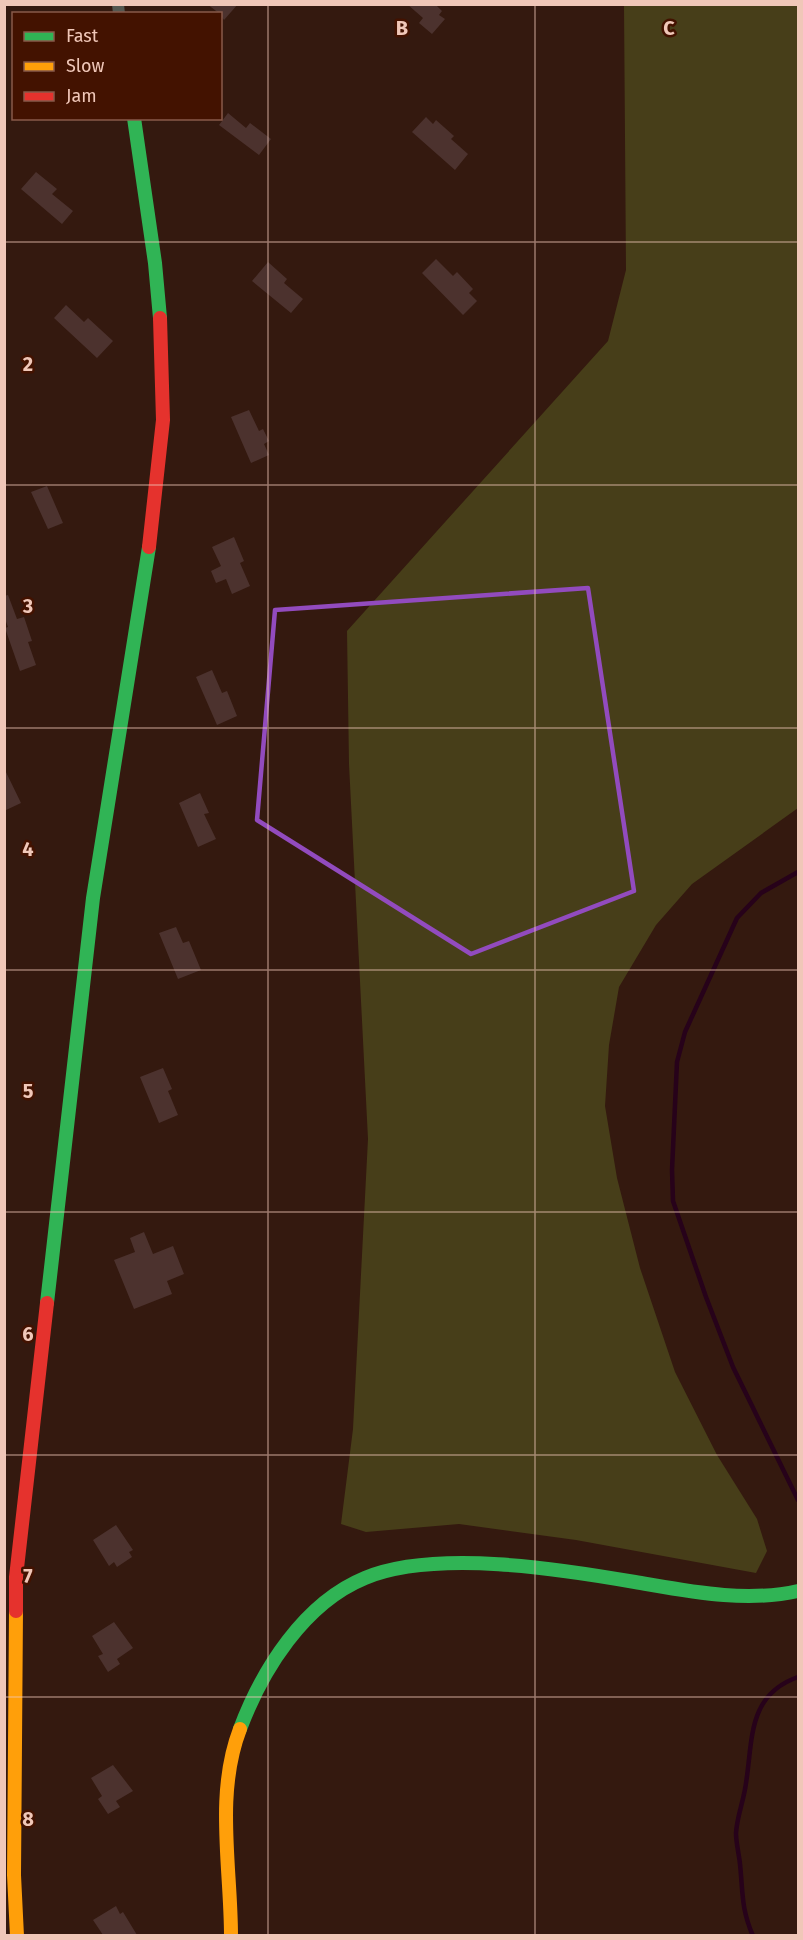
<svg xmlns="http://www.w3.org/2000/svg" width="803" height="1940" font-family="'Fira Sans',sans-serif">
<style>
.green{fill:#473e19}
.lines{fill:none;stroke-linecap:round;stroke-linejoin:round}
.stream{stroke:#27021a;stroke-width:4.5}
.building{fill:#4c322e}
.street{stroke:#545750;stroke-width:12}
.fast{stroke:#30b455;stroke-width:14}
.slow{stroke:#ff9f0a;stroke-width:14}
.jam{stroke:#e5322d;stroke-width:14}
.marked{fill:none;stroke:#924bbe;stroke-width:4.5;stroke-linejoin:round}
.grid{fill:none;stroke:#f0c7b8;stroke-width:1.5;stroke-opacity:0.55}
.grid-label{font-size:20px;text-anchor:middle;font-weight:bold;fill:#f0c7b8;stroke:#431200;stroke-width:5;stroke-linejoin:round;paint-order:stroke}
</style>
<rect width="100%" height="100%" fill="#34190f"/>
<path class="green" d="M624 5H798V808L692 884 656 925 619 987 609 1045 605 1106 617 1178 640 1268 675 1372 717 1455 757 1519 767 1551 756 1573 576 1540 459 1524 366 1532 341 1524 353 1429 368 1139 349 764 347 631 608 341 626 270Z"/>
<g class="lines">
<path class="stream" d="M798 872 761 893 737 918 685 1032 677 1062 672 1170 673 1201 706 1297 733 1367 798 1500
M753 1936C741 1908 743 1893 740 1864 739 1854 736 1843 736 1833 737 1816 744 1800 746 1783 753 1740 747 1695 798 1677"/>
</g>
<path class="building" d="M207 4H238L224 20 220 14Z
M407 4H435L442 11 439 15 445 19 432 34 419 23 423 18Z
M228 113 246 128 250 123 271 139 259 155 219 125Z
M426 117 433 124 436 120 454 136 451 139 468 154 455 170 412 132Z
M36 172 57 189 52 194 73 211 62 224 21 189Z
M436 259 453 276 457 272 473 289 469 293 477 301 463 315 422 273Z
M268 262 287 279 284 283 303 299 291 313 252 281Z
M66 305 84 322 88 318 113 341 97 358 54 318Z
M249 410 259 431 263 429 269 441 264 444 269 455 251 463 231 417Z
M47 486 63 523 48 529 31 492Z
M234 537 244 561 240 563 250 586 232 594 226 579 216 583 211 571 221 566 212 547Z
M8 595 17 619 24 617 32 641 28 642 36 665 20 671 5 628 8 627 4 616V596Z
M212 670 222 693 227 691 237 716 217 725 196 677Z
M4 768 21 803 4 811Z
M200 793 209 813 204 814 216 839 198 847 179 803Z
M176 927 183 943 189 941 201 970 178 979 159 933Z
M163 1068 172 1089 168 1091 178 1115 159 1123 140 1077Z
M144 1232 153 1254 173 1246 184 1274 167 1281 172 1294 134 1309 114 1260 135 1252 130 1238Z
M116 1525 133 1550 129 1552 132 1557 117 1567 114 1562 109 1566 93 1540Z
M114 1622 133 1648 117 1659 120 1664 108 1672 98 1656 103 1654 92 1636Z
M113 1765 133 1791 116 1801 120 1807 108 1814 98 1799 102 1796 91 1778Z
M116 1906 120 1914 123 1912 137 1935H103L93 1920Z"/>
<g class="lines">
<path class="street" d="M118 4 119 14"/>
<path class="fast" d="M134 118 155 263 160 318
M47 1303 93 898 149 547
M240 1729C262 1670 304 1603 365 1578 435 1549 561 1569 635 1582 688 1591 745 1603 798 1591"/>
<path class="slow" d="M16 1611 14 1875 17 1936
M231 1936C231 1867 215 1794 240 1729"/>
<path class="jam" d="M149 547 163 420 160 318
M16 1611V1577L47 1303"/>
</g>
<path class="marked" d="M588 588 634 891 471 954 257 820 275 610Z"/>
<path class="grid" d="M268 4V1936M535 4V1936M4 242H798M4 485H798M4 728H798M4 970H798M4 1212H798M4 1455H798M4 1697H798"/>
<g class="grid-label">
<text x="402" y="35">B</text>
<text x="669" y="35">C</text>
<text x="28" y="371">2</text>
<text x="28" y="613">3</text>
<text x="28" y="856">4</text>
<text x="28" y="1098">5</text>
<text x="28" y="1341">6</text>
<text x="28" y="1583">7</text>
<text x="28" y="1826">8</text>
</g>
<rect width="803" height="1940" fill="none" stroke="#f0c7b8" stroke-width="12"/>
<rect x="12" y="12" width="210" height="108" fill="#431200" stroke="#885a4a" stroke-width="1.5"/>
<rect x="24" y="32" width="30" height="9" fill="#30b455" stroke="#885a4a" stroke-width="1.5"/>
<text x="66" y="42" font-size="18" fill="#f0c7b8">Fast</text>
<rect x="24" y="62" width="30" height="9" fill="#ff9f0a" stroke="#885a4a" stroke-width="1.5"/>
<text x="66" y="72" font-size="18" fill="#f0c7b8">Slow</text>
<rect x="24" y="92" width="30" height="9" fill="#e5322d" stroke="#885a4a" stroke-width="1.5"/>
<text x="66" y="102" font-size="18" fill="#f0c7b8">Jam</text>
</svg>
